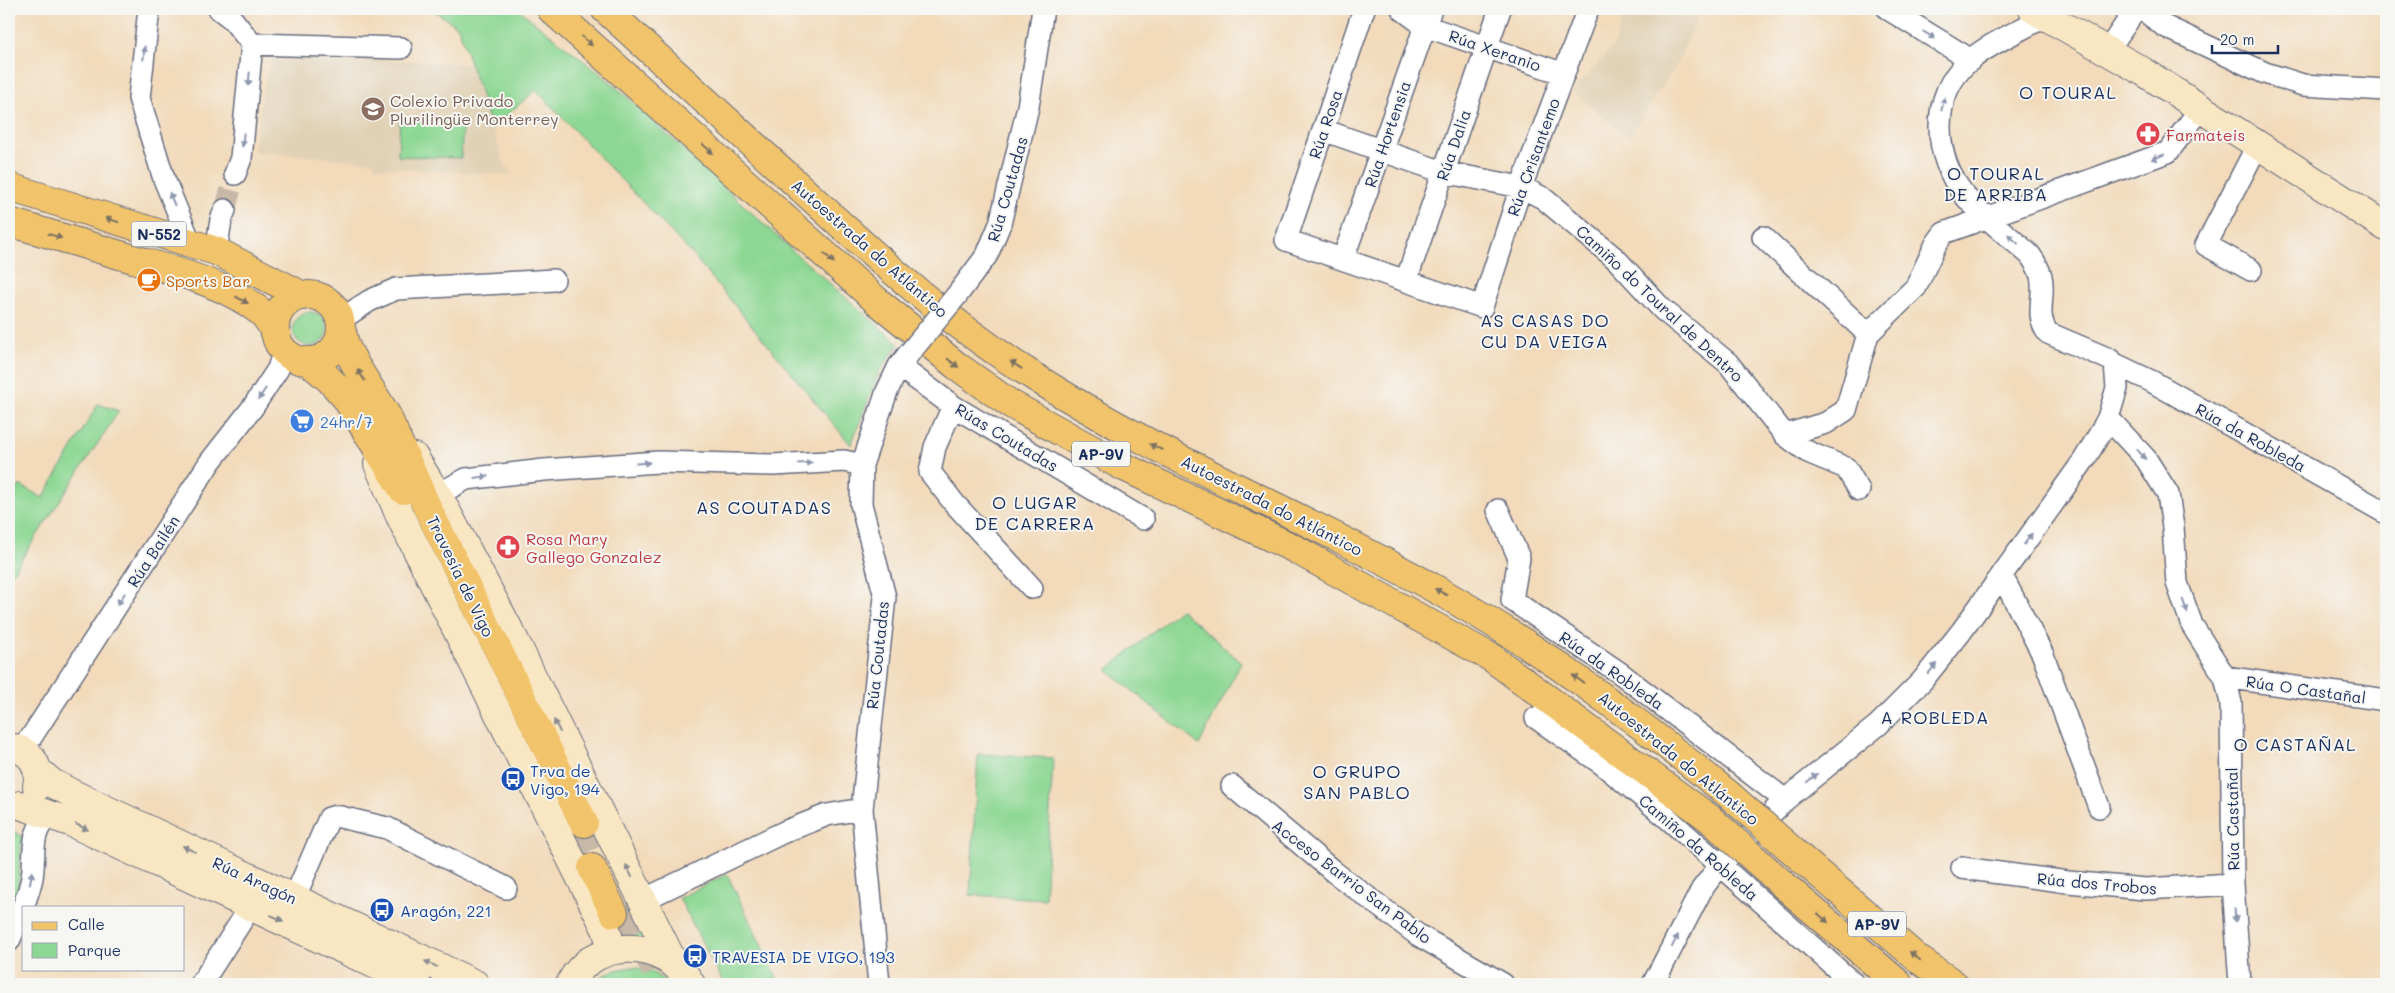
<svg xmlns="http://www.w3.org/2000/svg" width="2395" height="993" font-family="Mali,sans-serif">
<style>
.built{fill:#e1d2b6}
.green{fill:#8cd793;stroke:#548378}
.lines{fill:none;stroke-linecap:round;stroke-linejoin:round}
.street-tunnel{stroke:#c7b8a8;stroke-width:21;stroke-dasharray:21 11;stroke-linecap:butt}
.primary-tunnel{stroke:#c7b8a8;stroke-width:28;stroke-dasharray:28 14;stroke-linecap:butt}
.street-casing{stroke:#666b7e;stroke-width:24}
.secondary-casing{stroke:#666b7e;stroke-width:30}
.primary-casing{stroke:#666b7e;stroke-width:30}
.highway-casing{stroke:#666b7e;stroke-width:30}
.street{stroke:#fff;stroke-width:21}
.secondary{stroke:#f9e7c3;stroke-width:28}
.primary{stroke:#f1c36a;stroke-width:28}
.highway{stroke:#f1c36a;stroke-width:28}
.street-bridge-casing{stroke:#666b7e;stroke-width:24;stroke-linecap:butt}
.highway-bridge-casing{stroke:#666b7e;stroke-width:30;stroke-linecap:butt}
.street-bridge{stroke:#fff;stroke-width:21}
.highway-bridge{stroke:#f1c36a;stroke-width:28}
.oneway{fill:#8d97ae}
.oneway2{fill:#7b7263}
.oneway3{fill:#8a8b90}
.labels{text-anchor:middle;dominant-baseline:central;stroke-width:4;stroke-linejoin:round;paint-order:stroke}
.shield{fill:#f6f6f2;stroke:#5d6b8a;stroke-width:1}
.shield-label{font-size:15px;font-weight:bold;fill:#1b2f5e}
.street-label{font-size:16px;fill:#1b2f5e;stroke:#f6f6f2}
.education-label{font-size:16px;fill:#785e54;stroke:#f6f6f2;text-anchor:start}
.health-label{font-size:16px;fill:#be3a42;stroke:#f6f6f2;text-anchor:start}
.food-label{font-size:16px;fill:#c56008;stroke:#f6f6f2;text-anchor:start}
.shop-label{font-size:16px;fill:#366cbe;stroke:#f6f6f2;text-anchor:start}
.transit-label{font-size:16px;fill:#164399;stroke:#f6f6f2;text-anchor:start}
.neighbourhood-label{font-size:18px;letter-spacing:1px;fill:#1b2f5e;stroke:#f6f6f2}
</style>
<rect width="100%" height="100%" fill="#f6f6f2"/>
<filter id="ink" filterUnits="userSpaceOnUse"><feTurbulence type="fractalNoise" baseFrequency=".02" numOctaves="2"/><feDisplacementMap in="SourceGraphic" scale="10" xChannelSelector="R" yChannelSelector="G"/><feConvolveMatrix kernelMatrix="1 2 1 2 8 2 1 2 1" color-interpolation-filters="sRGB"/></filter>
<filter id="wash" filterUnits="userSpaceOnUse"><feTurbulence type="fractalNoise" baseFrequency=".0096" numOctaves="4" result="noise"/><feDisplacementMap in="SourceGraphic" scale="20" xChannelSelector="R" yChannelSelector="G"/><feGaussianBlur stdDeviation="1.12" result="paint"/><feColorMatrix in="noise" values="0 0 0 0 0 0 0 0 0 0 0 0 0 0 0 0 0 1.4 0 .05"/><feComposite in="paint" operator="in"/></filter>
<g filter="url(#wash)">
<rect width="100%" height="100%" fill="#f2daba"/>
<path class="built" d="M1625 9H1701L1677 64 1629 137 1573 92 1614 45Z
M274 52 472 65 504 163 512 175 375 167 374 162 254 151 263 90Z"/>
<path class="green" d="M432 9H518L613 84 794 252 899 344 879 372 851 445 692 254 536 90 492 128 458 27Z
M400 118 463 121 461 158 398 156Z
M293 329a17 17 0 1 1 34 0a17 17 0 1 1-34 0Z
M98 404 119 411 9 578V501L20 485 43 498Z
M1180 609 1241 662 1199 745 1107 670Z
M978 754 1053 758 1045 899 970 895Z
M9 829 22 836 18 895 9 917Z
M727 874 780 984H724L679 898Z
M642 914 654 941 623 939 614 929Z
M633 967 651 971 669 984H593C604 972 617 969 633 967Z"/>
</g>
<g filter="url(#ink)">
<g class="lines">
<path class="street-tunnel" d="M225 210 235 174"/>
<path class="primary-tunnel" d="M584 823 603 863
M625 907 662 984"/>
<defs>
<path id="street" d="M149 9 139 98 164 179 191 244
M219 9 232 19 252 44 241 158 235 174
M1364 9 1286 240 1482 307 1521 187 1588 9
M1402 9 1425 26 1564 74
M1888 9 1971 60
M2142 9 2164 26 2265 73 2303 85 2386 90
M252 44 401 48
M2108 50 2136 9
M1323 130 1443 172 1521 187 1543 198 1616 259 1662 309 1728 363 1785 435 1808 452 1846 468 1859 490
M1763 237 1868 334
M216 251 221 220 225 210
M1343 259 1431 9
M2251 270 2206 245 2257 146
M1406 281 1500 9
M957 295 987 255 1000 224 1028 107 1043 9
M340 320 369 301 396 289 554 280
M2115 364 2151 381 2386 513
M899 366 953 406 1143 519
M953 406 935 447 930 472 954 503 1032 588
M2108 418 2146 459 2168 494 2173 527 2177 583 2192 625 2225 677 2231 703 2233 884 2240 984
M1785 435 1826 423 1846 410 1868 334 1916 287 1936 244 1944 233 2168 152 2201 108
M440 499 446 490 466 479 544 470 658 462 773 465 844 461 862 465
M1498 510 1519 558 1512 600 1620 673 1785 800
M2002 576 2043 655 2099 807
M2225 677 2386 700
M1536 718 1602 764 1664 815 1854 984
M18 748 30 739 210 462 253 407 278 369 284 350
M1232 786 1334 872 1418 935 1503 984
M1962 868 2068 882 2145 889 2233 884
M294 899 327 823 329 818 336 816 387 828 506 888
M643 900 784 832 827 815 862 809
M9 941C18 921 27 900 32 878 36 855 28 830 51 815
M201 984 251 906
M879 984 862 809 885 597 861 504 862 465 887 391 899 366 907 356
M1653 984 1702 889 1721 864 1785 800 1878 725 1922 681 1961 632 2084 460 2099 435 2108 418 2117 388 2115 364 2109 359 2048 333C2034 315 2046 296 2041 276 2039 268 2035 262 2030 255 2009 236 1984 218 1965 196 1933 156 1929 96 1969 61 1990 43 2020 31 2045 16"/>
<path id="secondary" d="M2033 9 2144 72 2386 227
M414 457 440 499 515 641 673 962
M378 464 399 514 606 929 610 942 609 951
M9 747C31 750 41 765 37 787
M38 771 52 783 71 793 475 984
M20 805 70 822 417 984
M570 984C594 935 666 939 691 984"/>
<path id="primary" d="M9 187 216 251 303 296
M9 222C49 234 90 246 130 258 174 271 225 283 261 312 268 318 272 326 276 334
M275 328a33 33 0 1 1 66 0a33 33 0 1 1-66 0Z
M341 328 346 347 356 366 387 416 427 507 584 823
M308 361 330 380 346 398 403 490
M592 868 614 913"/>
<path id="highway" d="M551 9 877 301 957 366 1009 403 1120 465 1295 549 1492 658 1709 818
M605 9C671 70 738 130 804 191 876 257 947 322 1030 374 1162 459 1309 517 1446 595 1546 652 1638 721 1728 794
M1803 860 1918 959 1954 984
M1786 887 1899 984"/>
</defs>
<use href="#street" class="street-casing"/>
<use href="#secondary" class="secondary-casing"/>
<use href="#primary" class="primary-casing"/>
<use href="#highway" class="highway-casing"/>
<use href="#street" class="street"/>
<use href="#secondary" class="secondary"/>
<use href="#primary" class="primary"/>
<use href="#highway" class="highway"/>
<defs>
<path id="street-bridge" d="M907 356 957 295"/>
<path id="highway-bridge" d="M1728 794 1803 860
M1709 818 1786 887"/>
</defs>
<use href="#street-bridge" class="street-bridge-casing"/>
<use href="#highway-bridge" class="highway-bridge-casing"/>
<use href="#street-bridge" class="street-bridge"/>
<use href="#highway-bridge" class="highway-bridge"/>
</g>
<defs><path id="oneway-solid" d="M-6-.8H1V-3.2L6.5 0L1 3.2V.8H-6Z" transform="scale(1.25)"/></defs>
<g class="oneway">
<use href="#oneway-solid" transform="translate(1929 35) rotate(31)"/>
<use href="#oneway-solid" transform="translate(144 53) rotate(-84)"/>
<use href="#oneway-solid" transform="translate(249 79) rotate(96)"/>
<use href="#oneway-solid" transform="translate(1943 104) rotate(-76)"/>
<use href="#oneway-solid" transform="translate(243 140) rotate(95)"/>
<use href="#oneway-solid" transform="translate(2158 157) rotate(158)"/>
<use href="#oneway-solid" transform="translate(172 199) rotate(-112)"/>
<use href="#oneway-solid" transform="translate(2013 239) rotate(-138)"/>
<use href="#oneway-solid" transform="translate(262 394) rotate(123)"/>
<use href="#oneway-solid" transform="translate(2141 454) rotate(49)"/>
<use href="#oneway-solid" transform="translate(643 463) rotate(-4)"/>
<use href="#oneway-solid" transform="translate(805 463) rotate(-3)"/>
<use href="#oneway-solid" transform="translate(481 477) rotate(-8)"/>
<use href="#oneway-solid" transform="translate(2028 539) rotate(-55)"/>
<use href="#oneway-solid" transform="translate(121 599) rotate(123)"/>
<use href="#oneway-solid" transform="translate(2185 606) rotate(70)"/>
<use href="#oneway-solid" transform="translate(1932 669) rotate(-51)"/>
<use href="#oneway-solid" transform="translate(1812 778) rotate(-39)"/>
<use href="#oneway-solid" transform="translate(31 878) rotate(-80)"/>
<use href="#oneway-solid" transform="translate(2235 915) rotate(86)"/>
<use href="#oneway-solid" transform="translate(1675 941) rotate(-63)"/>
</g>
<g class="oneway2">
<use href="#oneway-solid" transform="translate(587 41) rotate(42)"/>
<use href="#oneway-solid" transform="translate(708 149) rotate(42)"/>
<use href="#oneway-solid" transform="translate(112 220) rotate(-163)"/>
<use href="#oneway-solid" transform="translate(55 236) rotate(17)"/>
<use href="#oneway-solid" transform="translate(829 258) rotate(42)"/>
<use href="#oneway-solid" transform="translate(242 300) rotate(29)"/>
<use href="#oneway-solid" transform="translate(953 363) rotate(38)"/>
<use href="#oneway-solid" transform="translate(1016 365) rotate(-146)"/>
<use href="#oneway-solid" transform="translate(361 375) rotate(-123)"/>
<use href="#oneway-solid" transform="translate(1156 447) rotate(-154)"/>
<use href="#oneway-solid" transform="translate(1441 592) rotate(-151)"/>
<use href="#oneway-solid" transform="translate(1578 679) rotate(-145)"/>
<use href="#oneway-solid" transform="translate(1823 918) rotate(41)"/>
<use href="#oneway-solid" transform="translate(1915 956) rotate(-141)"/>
</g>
<g class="oneway3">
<use href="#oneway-solid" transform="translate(557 726) rotate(-116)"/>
<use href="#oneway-solid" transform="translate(82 827) rotate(25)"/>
<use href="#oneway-solid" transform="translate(189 849) rotate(-155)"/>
<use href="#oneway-solid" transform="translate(629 871) rotate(-117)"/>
<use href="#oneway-solid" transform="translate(277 918) rotate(25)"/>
<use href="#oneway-solid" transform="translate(431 964) rotate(-155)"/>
</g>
</g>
<defs>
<symbol id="school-disc" viewBox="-11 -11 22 22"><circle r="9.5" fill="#8d6e63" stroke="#f6f6f2"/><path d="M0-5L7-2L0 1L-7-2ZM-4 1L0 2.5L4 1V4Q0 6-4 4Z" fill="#fff"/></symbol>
<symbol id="pharmacy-disc" viewBox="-11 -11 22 22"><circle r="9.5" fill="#e0444e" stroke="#f6f6f2"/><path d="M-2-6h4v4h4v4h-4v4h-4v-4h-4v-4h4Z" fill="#fff"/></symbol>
<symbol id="cafe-disc" viewBox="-11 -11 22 22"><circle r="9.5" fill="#e8710a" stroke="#f6f6f2"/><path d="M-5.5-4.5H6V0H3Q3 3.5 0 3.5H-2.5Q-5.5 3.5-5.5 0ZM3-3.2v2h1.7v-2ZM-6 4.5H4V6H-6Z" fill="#fff"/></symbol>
<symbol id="supermarket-disc" viewBox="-11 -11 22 22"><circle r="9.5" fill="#3f7fe0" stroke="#f6f6f2"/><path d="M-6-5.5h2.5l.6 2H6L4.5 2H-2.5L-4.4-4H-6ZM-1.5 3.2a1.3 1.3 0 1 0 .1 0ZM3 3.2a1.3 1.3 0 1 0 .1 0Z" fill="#fff"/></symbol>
<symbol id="bus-disc" viewBox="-11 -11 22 22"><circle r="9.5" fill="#1a4fb4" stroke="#f6f6f2"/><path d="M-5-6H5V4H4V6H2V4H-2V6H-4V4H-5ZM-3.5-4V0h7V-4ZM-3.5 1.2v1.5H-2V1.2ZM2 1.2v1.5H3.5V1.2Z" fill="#fff"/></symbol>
</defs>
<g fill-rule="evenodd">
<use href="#school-disc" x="359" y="95" width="28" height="28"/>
<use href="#pharmacy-disc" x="2134" y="120" width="28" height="28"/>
<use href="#cafe-disc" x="135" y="266" width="28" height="28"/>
<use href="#supermarket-disc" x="288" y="407" width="28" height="28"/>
<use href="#pharmacy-disc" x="494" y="533" width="28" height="28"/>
<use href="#bus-disc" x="499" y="765" width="28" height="28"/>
<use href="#bus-disc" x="368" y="896" width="28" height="28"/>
<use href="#bus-disc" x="681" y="942" width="28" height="28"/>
</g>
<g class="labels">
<g class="shield">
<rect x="131.5" y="221.5" width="55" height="25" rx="4"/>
<rect x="1072" y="441.5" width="58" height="25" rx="4"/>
<rect x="1848" y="911.5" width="58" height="25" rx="4"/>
</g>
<g class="shield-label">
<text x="159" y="234">N-552</text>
<text x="1101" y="454">AP-9V</text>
<text x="1877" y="924">AP-9V</text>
</g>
<g class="street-label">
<text transform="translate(1495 50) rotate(19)">Rúa Xeranio</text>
<text transform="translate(1325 124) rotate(-71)">Rúa Rosa</text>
<text transform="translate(1387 134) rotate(-71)">Rúa Hortensia</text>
<text transform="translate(1453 145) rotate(-71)">Rúa Dalia</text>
<text transform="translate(1533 157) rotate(-70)">Rúa Crisantemo</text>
<text transform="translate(1007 189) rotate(-74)">Rúa Coutadas</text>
<text transform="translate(870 248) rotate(41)">Autoestrada do Atlántico</text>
<text transform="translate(1660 303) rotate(43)">Camiño do Toural de Dentro</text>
<text transform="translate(1007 437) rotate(31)">Rúas Coutadas</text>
<text transform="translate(2251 437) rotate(29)">Rúa da Robleda</text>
<text transform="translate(1272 505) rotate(27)">Autoestrada do Atlántico</text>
<text transform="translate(153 551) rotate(-57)">Rúa Bailén</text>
<text transform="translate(461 576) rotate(64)">Travesía de Vigo</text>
<text transform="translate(877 655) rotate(-84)">Rúa Coutadas</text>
<text transform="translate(1612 670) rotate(35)">Rúa da Robleda</text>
<text transform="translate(2306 689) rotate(8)">Rúa O Castañal</text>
<text transform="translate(1679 758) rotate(39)">Autoestrada do Atlántico</text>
<text transform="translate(2232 819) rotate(-91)">Rúa Castañal</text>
<text transform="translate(1699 847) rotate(41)">Camiño da Robleda</text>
<text transform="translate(255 880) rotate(25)">Rúa Aragón</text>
<text transform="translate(1352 881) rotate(37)">Acceso Barrio San Pablo</text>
<text transform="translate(2097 883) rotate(5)">Rúa dos Trobos</text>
</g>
<g class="education-label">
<text x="390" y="100">Colexio Privado<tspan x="390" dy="18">Plurilingüe Monterrey</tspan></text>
</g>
<g class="health-label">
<text x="2166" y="134">Farmateis</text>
<text x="526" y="538">Rosa Mary<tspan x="526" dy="18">Gallego Gonzalez</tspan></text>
</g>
<g class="food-label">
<text x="166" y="280">Sports Bar</text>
</g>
<g class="shop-label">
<text x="320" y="421">24hr/7</text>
</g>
<g class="transit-label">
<text x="530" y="770">Trva de<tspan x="530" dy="18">Vigo, 194</tspan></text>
<text x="400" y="910">Aragón, 221</text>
<text x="712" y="956">TRAVESIA DE VIGO, 193</text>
</g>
<g class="neighbourhood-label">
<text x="2068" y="92">O TOURAL</text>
<text x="1996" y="173">O TOURAL<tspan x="1996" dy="21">DE ARRIBA</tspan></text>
<text x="1545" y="320">AS CASAS DO<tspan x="1545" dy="21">CU DA VEIGA</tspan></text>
<text x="1035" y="502">O LUGAR<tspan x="1035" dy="21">DE CARRERA</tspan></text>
<text x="764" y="507">AS COUTADAS</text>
<text x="1935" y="717">A ROBLEDA</text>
<text x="2295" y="744">O CASTAÑAL</text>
<text x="1357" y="771">O GRUPO<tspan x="1357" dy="21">SAN PABLO</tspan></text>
</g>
</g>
<rect width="2395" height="993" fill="none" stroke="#f6f6f2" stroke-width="30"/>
<rect x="22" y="906" width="162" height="65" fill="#f6f6f2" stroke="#9ea6b7"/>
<rect x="32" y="922" width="25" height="8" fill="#f1c36a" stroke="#9ea6b7"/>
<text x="68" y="930" font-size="15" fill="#1b2f5e">Calle</text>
<rect x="32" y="943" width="25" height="15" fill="#8cd793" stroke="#9ea6b7"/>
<text x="68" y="956" font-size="15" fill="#1b2f5e">Parque</text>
<path d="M2212 45v8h66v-8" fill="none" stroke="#1b2f5e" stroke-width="2.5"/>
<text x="2220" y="45" font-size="15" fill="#1b2f5e" stroke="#f6f6f2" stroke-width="4" paint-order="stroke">20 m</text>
</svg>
